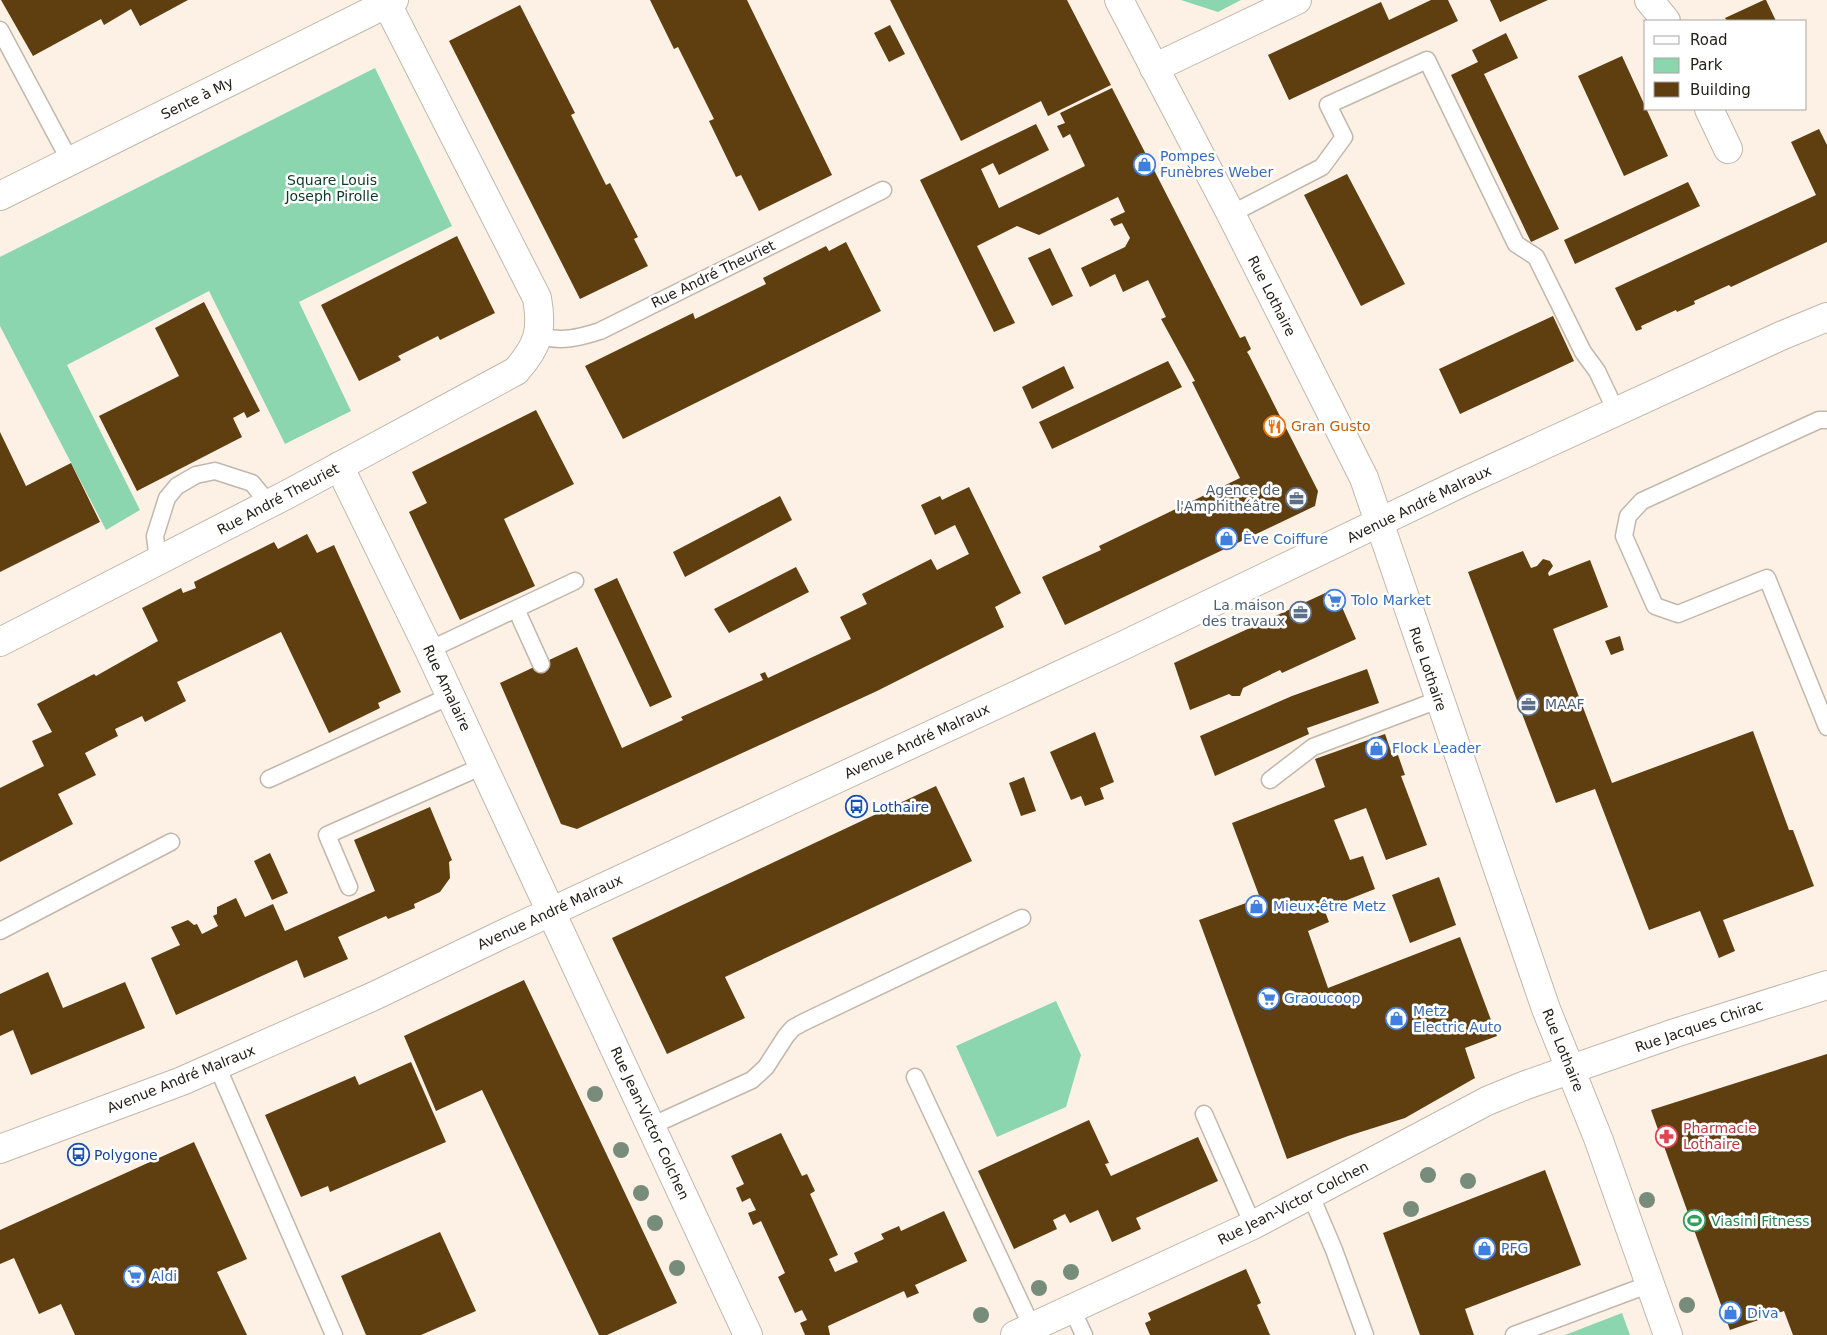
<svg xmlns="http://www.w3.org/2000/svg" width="1827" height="1335" font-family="'DejaVu Sans',sans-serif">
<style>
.green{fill:#8bd6ae}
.building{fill:#5f3e10}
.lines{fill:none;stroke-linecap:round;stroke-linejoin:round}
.service-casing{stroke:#c2b7ab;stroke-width:19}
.minor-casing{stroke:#c2b7ab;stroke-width:30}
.tertiary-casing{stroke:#c2b7ab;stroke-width:30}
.secondary-casing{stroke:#c2b7ab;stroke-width:30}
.service{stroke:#fff;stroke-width:16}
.minor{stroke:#fff;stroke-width:28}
.tertiary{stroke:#fff;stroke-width:28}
.secondary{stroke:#fff;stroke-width:28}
.tree{fill:#778c7b}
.labels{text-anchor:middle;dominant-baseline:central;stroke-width:5;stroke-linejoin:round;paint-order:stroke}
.street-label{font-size:14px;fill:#25211c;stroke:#fff}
.shop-label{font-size:14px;fill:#366cbe;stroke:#fff;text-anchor:start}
.park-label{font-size:14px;fill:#0b3a25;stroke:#fff}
.food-label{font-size:14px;fill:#c56008;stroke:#fff;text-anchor:start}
.service-label{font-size:14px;fill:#4e5e75;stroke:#fff;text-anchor:end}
.transit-label{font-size:14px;fill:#164399;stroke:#fff;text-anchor:start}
.health-label{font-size:14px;fill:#be3a42;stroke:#fff;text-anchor:start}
.leisure-label{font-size:14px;fill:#27864d;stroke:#fff;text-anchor:start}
</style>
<rect width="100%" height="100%" fill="#fcf1e4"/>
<path class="green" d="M1181 0H1241L1218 12Z
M375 68 452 226 299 302 351 411 285 444 209 291 67 365 140 510 106 530 0 326V257Z
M1056 1001 1081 1055 1066 1107 997 1137 956 1046Z
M1622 1313 1630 1335H1565Z"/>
<path class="building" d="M1 0H188L140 26 131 9 104 25 101 19 33 56Z
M650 0H747L832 175 759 211 741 175 736 177 709 121 714 119 678 47 674 49Z
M890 0H1067L1111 85 1048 116 1041 101 961 141Z
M1431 0H1448L1458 21 1289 100 1268 55 1381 2 1389 20Z
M1490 0H1548L1500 22Z
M1764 0H1766L1776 21H1727L1725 18Z
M520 5 575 113 571 115 606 185 610 183 638 237 634 239 648 266 580 299 449 41Z
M890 25 905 54 889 62 874 33Z
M1506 33 1518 58 1484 74 1559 229 1531 242 1451 75 1478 62 1472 50Z
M1622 56 1668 156 1624 176 1578 76Z
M1112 88 1240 338 1245 336 1251 349 1247 352 1249 355 1318 491 1315 506 1065 625 1042 577 1101 550 1099 546 1240 478 1192 382 1195 381 1161 319 1166 317 1148 280 1123 292 1115 274 1090 287 1081 268 1125 247 1130 238 1122 223 1114 226 1110 219 1125 212 1118 197 1039 235 1017 226 977 246 1015 323 994 332 920 180 1036 124 1049 150 999 175 993 163 981 169 999 208 1085 166 1070 134 1063 138 1057 126 1065 123 1060 113Z
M1819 129 1827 145V242L1731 287 1729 285 1694 301 1695 304 1677 312 1676 310 1641 326 1642 329 1636 331 1615 288 1816 195 1791 142Z
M1347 174 1405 284 1361 306 1304 195Z
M1688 182 1700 206 1575 264 1564 240Z
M457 236 495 313 440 340 438 336 398 356 401 360 359 381 321 305Z
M846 242 881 311 623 439 585 366 693 313 695 319 766 284 763 278 826 246 829 251Z
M1050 248 1073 296 1052 306 1028 258Z
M204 302 260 411 247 418 244 412 233 418 242 437 137 491 99 416 179 376 155 328Z
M1553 316 1574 361 1460 414 1439 369Z
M1168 361 1182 387 1052 449 1039 422Z
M1064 366 1074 388 1032 409 1022 387Z
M536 410 574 484 504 519 535 586 460 620 409 512 427 503 412 472Z
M0 432 26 486 71 463 100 522 0 572Z
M969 487 1021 593 995 607 1004 627 877 691 577 829 561 824 500 683 577 647 622 748 683 720 681 717 763 680 760 674 765 672 768 678 851 639 840 617 867 604 862 594 931 559 937 570 969 554 955 525 935 535 921 505 940 496 942 500Z
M780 496 792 520 685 577 673 552Z
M307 534 317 553 334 545 401 692 378 703 380 708 329 733 281 632 177 682 186 701 145 722 142 716 115 729 118 736 85 753 96 775 58 794 73 824 0 862V788L44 766 32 741 52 732 37 704 94 674 96 676 158 641 142 608 181 588 183 593 196 588 194 582 274 542 278 549Z
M1523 551 1531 568 1537 566 1543 559 1550 561 1553 566 1548 573 1549 576 1590 560 1608 607 1553 629 1612 783 1753 731 1789 830H1793L1814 886 1723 920 1735 951 1719 958 1700 911 1649 930 1595 789 1556 803 1468 572Z
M796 567 809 592 729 633 714 609Z
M617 578 672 697 650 707 594 589Z
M1334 589 1356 639 1282 673 1280 670 1243 688 1240 696H1232L1229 694 1190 710 1174 663Z
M1620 636 1624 650 1611 655 1605 641Z
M1367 669 1379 703 1307 728 1309 734 1215 776 1200 736 1292 696Z
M1095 732 1114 782 1100 788 1104 799 1085 806 1081 796 1071 800 1050 752Z
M1385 734 1393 757 1398 755 1405 775 1401 776 1427 845 1386 860 1366 808 1334 820 1350 860 1363 856 1375 889 1324 909 1329 922 1308 931 1328 988 1460 937 1497 1036 1465 1048 1475 1078 1405 1118 1348 1136 1287 1159 1199 920 1260 898 1232 823 1325 787 1315 759Z
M1024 777 1036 811 1021 816 1009 783Z
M936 786 972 861 725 977 745 1018 667 1054 612 938Z
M430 807 452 860 449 862 450 878 440 892 414 904 415 908 388 919 386 916 338 937 348 959 304 978 297 960 176 1015 151 958 180 945 171 927 188 920 194 925 197 924 202 934 218 926 213 916 217 914V907L236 898 245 917 273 904 285 931 375 891 354 840Z
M270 853 288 893 272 900 254 861Z
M1439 877 1456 925 1410 943 1392 895Z
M48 972 63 1008 125 982 145 1028 31 1075 13 1030 0 1036V994Z
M524 980 677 1303 607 1335H599L482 1090 436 1111 404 1036Z
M1827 1054V1335H1793L1784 1311 1730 1330 1651 1110Z
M411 1062 446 1142 330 1192 328 1186 301 1197 265 1115 355 1076 359 1085Z
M1089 1120 1109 1163 1105 1164 1111 1176 1198 1137 1218 1181 1136 1218 1141 1229 1112 1242 1098 1210 1070 1223 1065 1214 1053 1220 1057 1229 1014 1249 978 1171Z
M781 1133 802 1176 807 1174 815 1191 810 1194 838 1255 829 1259 835 1272 858 1262 854 1253 884 1239 881 1234 899 1226 901 1231 944 1211 967 1261 915 1285 919 1293 907 1298 904 1291 828 1326 830 1335H805L800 1323 807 1320 802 1310 795 1313 778 1277 785 1273 761 1221 753 1225 748 1213 756 1210 750 1198 742 1202 736 1188 744 1184 731 1156Z
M194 1142 247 1259 217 1272 247 1335H75L61 1304 39 1314 14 1258 0 1264V1230Z
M1545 1170 1581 1265 1465 1309 1474 1335H1420L1383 1233Z
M440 1232 476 1311 421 1335H366L341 1276Z
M1246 1269 1261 1303 1257 1305 1270 1335H1150L1145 1323 1151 1320 1148 1313Z"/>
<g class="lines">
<defs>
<path id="service" d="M0 30 70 161
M1231 214 1322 167 1344 137 1328 105 1427 60 1516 244 1536 257 1583 352 1597 371 1616 411
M539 336C562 342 578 338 600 331L883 190
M1827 420H1819L1642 501 1628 516 1624 536 1655 606 1678 614 1767 578 1827 727
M158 561 155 536 167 498 177 486 196 475 215 471 252 483 269 504
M516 609 541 664
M429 650 575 581
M269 779 450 696
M1270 780 1313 747 1438 700
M349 887 327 835 483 766
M0 931 171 842
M217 1066 334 1335
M915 1077 1032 1327
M1204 1114 1253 1225
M651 1126 752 1080 766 1067 786 1036 793 1028 804 1022 1022 918
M1311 1196 1334 1250 1365 1335
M1072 1309 1084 1335
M1514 1335 1650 1284"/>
<path id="minor" d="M1649 0 1666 21
M1154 68 1297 0
M1709 109 1728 149
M339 466 429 650 748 1335
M0 642 288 494 516 371C538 346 543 331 537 298L385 0
M1015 1335 1253 1225 1487 1101 1526 1085 1675 1033 1827 985"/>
<path id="tertiary" d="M1119 0 1231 214 1364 478 1546 1009 1598 1138 1668 1335
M0 196 394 0"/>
<path id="secondary" d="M0 1149 182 1081 374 996 501 935 1120 647 1463 482 1783 335 1827 317"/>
</defs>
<use href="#service" class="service-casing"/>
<use href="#minor" class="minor-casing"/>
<use href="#tertiary" class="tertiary-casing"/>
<use href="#secondary" class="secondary-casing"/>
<use href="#service" class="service"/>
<use href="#minor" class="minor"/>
<use href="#tertiary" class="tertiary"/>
<use href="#secondary" class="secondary"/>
</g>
<g class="tree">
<circle cx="595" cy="1094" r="8"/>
<circle cx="621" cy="1150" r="8"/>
<circle cx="1428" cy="1175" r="8"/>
<circle cx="1468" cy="1181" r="8"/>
<circle cx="641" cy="1193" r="8"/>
<circle cx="1647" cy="1200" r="8"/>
<circle cx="1411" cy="1209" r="8"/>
<circle cx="655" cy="1223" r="8"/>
<circle cx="677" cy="1268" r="8"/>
<circle cx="1071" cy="1272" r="8"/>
<circle cx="1039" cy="1288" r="8"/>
<circle cx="1687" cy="1305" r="8"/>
<circle cx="981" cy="1315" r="8"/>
</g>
<defs>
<symbol id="shop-ring" viewBox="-11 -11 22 22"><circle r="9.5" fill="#fff" stroke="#3f7fe0" stroke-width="1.5"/><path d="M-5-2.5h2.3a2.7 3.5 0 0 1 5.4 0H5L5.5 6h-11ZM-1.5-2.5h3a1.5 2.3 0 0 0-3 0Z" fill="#3f7fe0"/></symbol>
<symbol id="restaurant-ring" viewBox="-11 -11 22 22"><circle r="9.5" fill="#fff" stroke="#e8710a" stroke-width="1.5"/><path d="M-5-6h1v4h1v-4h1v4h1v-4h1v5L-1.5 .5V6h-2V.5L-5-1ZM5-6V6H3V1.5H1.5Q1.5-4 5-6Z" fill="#e8710a"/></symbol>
<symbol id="office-ring" viewBox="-11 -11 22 22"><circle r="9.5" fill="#fff" stroke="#5c6f8a" stroke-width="1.5"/><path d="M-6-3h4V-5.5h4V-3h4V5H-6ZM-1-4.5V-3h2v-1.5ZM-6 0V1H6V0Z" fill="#5c6f8a"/></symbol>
<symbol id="supermarket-ring" viewBox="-11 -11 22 22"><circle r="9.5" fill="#fff" stroke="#3f7fe0" stroke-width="1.5"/><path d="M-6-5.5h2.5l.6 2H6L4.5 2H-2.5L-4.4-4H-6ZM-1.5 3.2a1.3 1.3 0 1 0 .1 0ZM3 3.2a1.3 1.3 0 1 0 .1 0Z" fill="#3f7fe0"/></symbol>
<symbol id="bus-ring" viewBox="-11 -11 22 22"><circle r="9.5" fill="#fff" stroke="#1a4fb4" stroke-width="1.5"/><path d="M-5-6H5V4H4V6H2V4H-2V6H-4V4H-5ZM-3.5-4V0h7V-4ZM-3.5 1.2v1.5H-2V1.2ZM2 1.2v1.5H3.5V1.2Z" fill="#1a4fb4"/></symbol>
<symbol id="pharmacy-ring" viewBox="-11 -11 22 22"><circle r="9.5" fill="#fff" stroke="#e0444e" stroke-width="1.5"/><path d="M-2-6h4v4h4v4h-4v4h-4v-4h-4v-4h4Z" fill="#e0444e"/></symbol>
<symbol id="stadium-ring" viewBox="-11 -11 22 22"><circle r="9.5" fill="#fff" stroke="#2e9e5b" stroke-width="1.5"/><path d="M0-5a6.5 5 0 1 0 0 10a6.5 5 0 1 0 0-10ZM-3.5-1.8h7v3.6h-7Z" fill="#2e9e5b"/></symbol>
</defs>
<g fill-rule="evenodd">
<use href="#shop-ring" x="1132" y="152" width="25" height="25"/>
<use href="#restaurant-ring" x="1262" y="414" width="25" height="25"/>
<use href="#office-ring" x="1284" y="486" width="25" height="25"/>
<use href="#shop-ring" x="1214" y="526" width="25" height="25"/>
<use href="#supermarket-ring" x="1322" y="588" width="25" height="25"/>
<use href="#office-ring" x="1288" y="600" width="25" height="25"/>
<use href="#office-ring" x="1516" y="692" width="25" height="25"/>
<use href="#shop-ring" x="1364" y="736" width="25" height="25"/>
<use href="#bus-ring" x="844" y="794" width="25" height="25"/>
<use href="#shop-ring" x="1244" y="894" width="25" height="25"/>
<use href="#supermarket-ring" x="1256" y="986" width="25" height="25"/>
<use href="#shop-ring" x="1384" y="1006" width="25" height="25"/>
<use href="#pharmacy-ring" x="1654" y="1124" width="25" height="25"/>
<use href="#bus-ring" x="66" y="1142" width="25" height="25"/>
<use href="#stadium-ring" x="1682" y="1208" width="25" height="25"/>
<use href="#shop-ring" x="1472" y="1236" width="25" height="25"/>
<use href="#supermarket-ring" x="122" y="1264" width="25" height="25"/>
<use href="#shop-ring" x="1718" y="1300" width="25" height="25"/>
</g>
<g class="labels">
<g class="street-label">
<text transform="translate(197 98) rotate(-26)">Sente à My</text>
<text transform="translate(713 274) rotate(-26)">Rue André Theuriet</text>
<text transform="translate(1272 296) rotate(63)">Rue Lothaire</text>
<text transform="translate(278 499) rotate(-28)">Rue André Theuriet</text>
<text transform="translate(1419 504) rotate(-26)">Avenue André Malraux</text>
<text transform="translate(1428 669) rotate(71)">Rue Lothaire</text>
<text transform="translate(447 688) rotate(65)">Rue Amalaire</text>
<text transform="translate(917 741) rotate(-25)">Avenue André Malraux</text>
<text transform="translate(550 912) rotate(-25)">Avenue André Malraux</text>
<text transform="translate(1699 1026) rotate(-19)">Rue Jacques Chirac</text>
<text transform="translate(1563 1050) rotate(68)">Rue Lothaire</text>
<text transform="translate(181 1079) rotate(-22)">Avenue André Malraux</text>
<text transform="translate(650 1123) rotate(65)">Rue Jean-Victor Colchen</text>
<text transform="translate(1293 1203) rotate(-27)">Rue Jean-Victor Colchen</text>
</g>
<g class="shop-label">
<text x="1160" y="156">Pompes<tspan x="1160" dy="16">Funèbres Weber</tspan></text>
<text x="1243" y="539">Ève Coiffure</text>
<text x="1351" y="600">Tolo Market</text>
<text x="1392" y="748">Flock Leader</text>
<text x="1273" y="906">Mieux-être Metz</text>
<text x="1284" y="998">Graoucoop</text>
<text x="1413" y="1011">Metz<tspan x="1413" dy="16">Electric Auto</tspan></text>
<text x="1501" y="1248">PFG</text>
<text x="151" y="1276">Aldi</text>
<text x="1747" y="1313">Diva</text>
</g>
<g class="park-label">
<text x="332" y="180">Square Louis<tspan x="332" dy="16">Joseph Pirolle</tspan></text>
</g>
<g class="food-label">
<text x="1291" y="426">Gran Gusto</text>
</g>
<g class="service-label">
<text x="1280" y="490">Agence de<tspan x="1280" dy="16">l'Amphithéâtre</tspan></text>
<text x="1285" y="605">La maison<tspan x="1285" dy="16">des travaux</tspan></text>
<text x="1545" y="704" text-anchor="start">MAAF</text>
</g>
<g class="transit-label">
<text x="872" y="807">Lothaire</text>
<text x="94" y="1155">Polygone</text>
</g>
<g class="health-label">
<text x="1683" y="1128">Pharmacie<tspan x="1683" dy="16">Lothaire</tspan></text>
</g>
<g class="leisure-label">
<text x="1711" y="1221">Viasini Fitness</text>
</g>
</g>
<rect x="1644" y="20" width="162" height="90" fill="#ffffff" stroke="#a8a6a4"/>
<rect x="1654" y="36" width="25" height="8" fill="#ffffff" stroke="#a8a6a4"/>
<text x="1690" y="45" font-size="15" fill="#25211c">Road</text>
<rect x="1654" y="58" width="25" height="15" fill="#8bd6ae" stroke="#a8a6a4"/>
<text x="1690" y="70" font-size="15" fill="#25211c">Park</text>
<rect x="1654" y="82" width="25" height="15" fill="#5f3e10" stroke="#a8a6a4"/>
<text x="1690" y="95" font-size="15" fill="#25211c">Building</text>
</svg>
